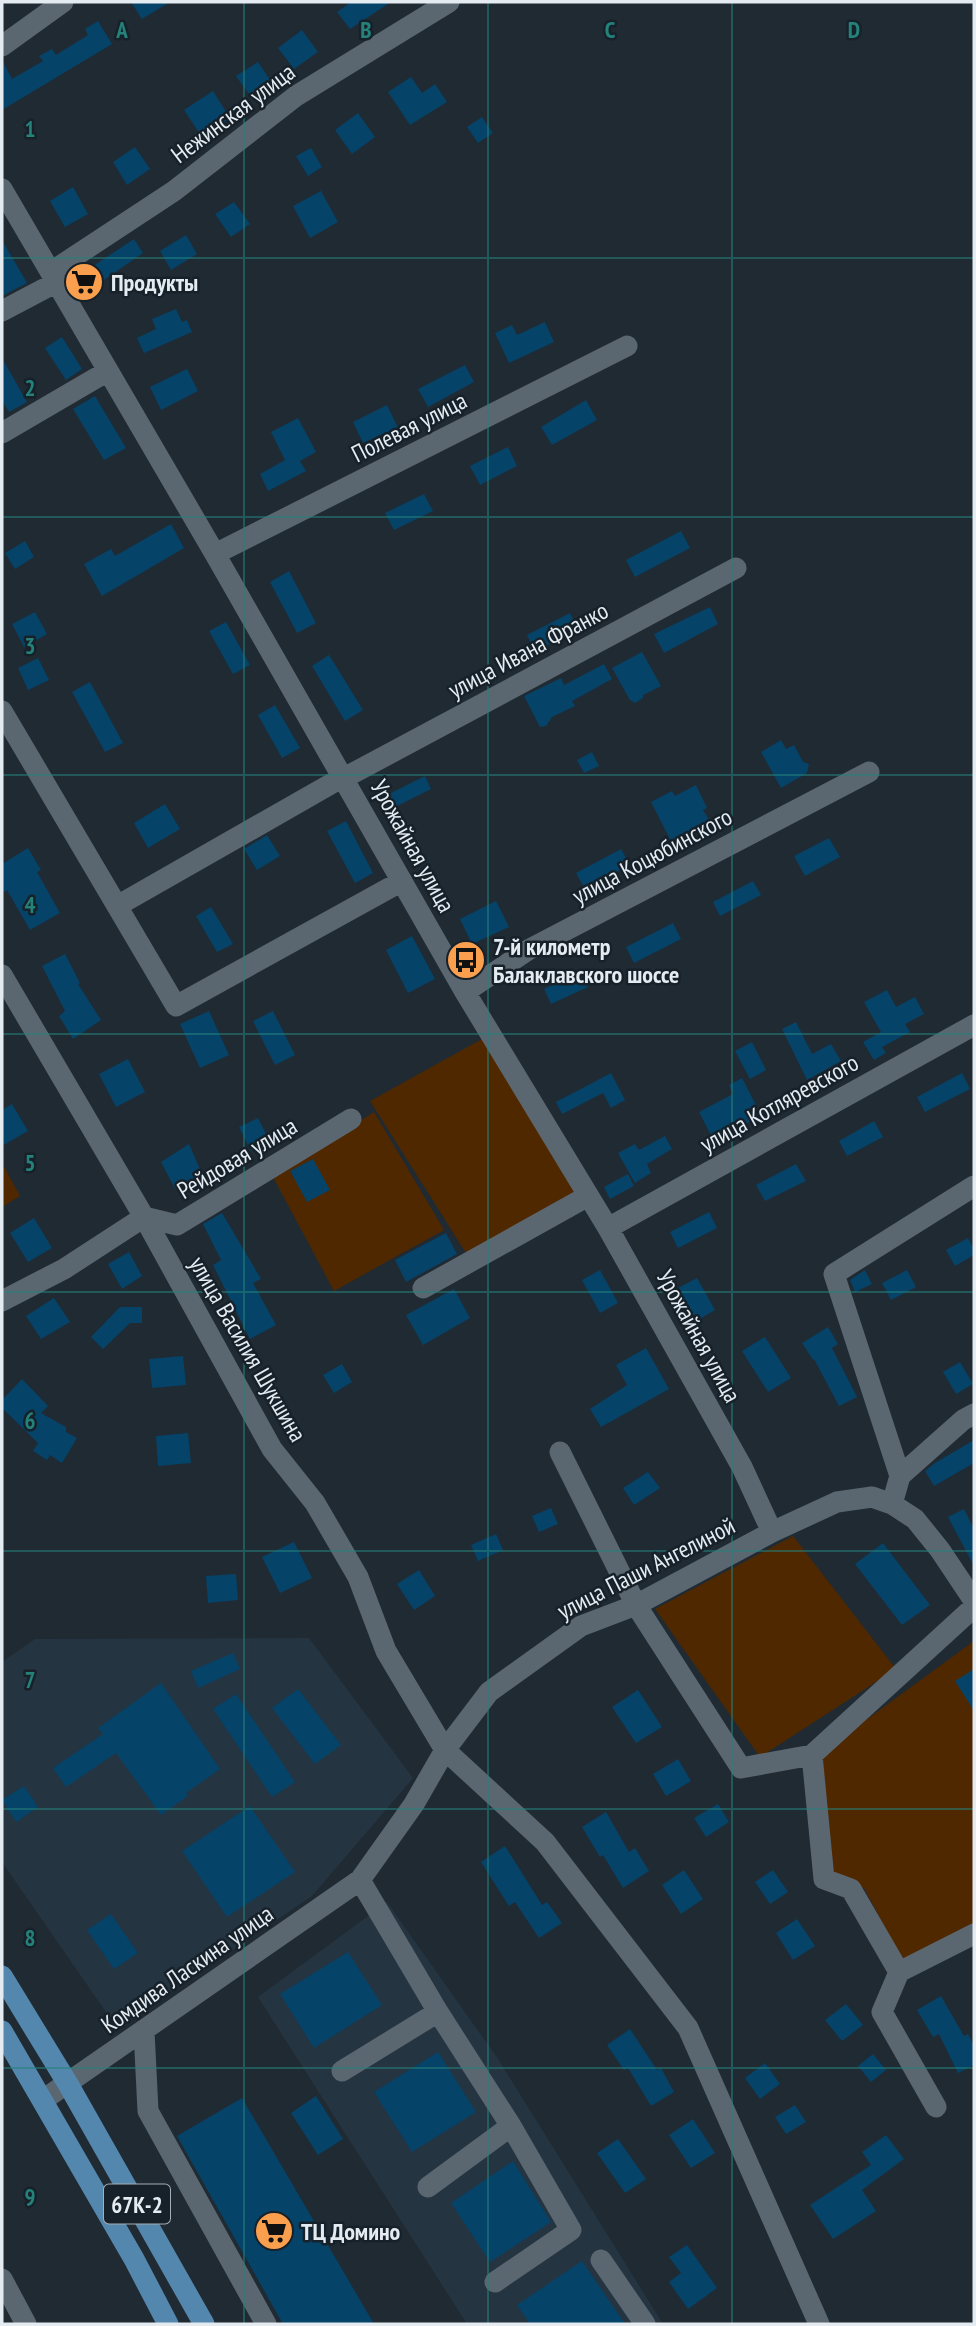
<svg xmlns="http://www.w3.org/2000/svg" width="976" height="2326" font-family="'PT Sans Narrow',sans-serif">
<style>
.built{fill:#253441}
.green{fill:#4f2800}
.building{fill:#054369}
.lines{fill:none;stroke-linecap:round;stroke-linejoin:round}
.minor{stroke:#5b6770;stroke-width:21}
.major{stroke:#5487ad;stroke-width:21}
.grid{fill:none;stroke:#24827b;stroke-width:2;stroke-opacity:0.55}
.labels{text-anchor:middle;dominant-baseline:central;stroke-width:5;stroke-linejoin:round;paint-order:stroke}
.shield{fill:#172129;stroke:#a6aeb5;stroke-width:2}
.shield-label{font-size:23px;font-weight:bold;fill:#e4ebf1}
.street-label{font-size:24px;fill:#e4ebf1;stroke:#172129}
.poi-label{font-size:24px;font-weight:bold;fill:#e4ebf1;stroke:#172129;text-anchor:start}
.grid-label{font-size:23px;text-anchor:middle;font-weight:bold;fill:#24827b;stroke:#172129;stroke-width:5;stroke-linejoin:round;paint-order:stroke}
</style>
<rect width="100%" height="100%" fill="#202a33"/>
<path class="built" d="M309 1638 413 1778 312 1896 117 2028 2 1862V1662L35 1639Z
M387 1902 498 2059 663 2324H467L258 1997Z"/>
<path class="green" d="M482 1039 580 1194 466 1253 370 1101Z
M374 1112 444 1230 334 1291 273 1177Z
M2 1163 20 1196 2 1207Z
M793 1536 896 1669 760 1757 655 1609Z
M974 1641V1925L903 1961 864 1888 833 1873 818 1755Z"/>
<path class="building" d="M131 2H170L142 19Z
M351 2H391L350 29 337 12Z
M98 21 112 44 2 110V60L12 79 43 61 39 56 52 49 56 55 88 35 85 29Z
M302 30 318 52 294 69 278 48Z
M258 62 272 83 251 97 236 76Z
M411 77 422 93 435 84 447 102 410 125 388 92Z
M213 91 230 118 202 137 184 110Z
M358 113 375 137 352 154 335 130Z
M482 117 493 133 478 143 467 127Z
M135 147 150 169 127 185 113 162Z
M311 148 322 167 308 176 296 156Z
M73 187 88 214 65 227 50 201Z
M321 191 338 222 310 238 293 206Z
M234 202 250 224 231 237 215 214Z
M186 235 197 254 171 270 160 251Z
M134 239 143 253 88 291 78 276Z
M2 240 27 283 2 296Z
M176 309 182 322 187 320 192 332 144 353 137 338 156 329 152 319Z
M545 322 554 342 509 363 495 333 512 325 517 335Z
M62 337 82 369 66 380 45 348Z
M2 358 27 402 9 412 2 400Z
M465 365 474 382 428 407 418 389Z
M187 369 198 391 161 410 150 387Z
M95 396 126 448 104 460 73 409Z
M586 400 597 420 552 445 541 427Z
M387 405 402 436 386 444 382 434 363 443 353 422Z
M298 418 316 452 300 461 306 471 268 491 260 474 285 460 271 432Z
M508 447 517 466 480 485 470 466Z
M424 494 433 511 394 530 385 513Z
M171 524 184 548 102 596 84 564 111 549 115 556Z
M681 531 690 548 635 577 626 560Z
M25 541 34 557 15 569 5 553Z
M289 571 316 623 297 633 270 582Z
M710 607 718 624 664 653 654 634Z
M35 612 47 634 24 647 12 624Z
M570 613 579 631 535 651 527 635Z
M226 622 250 665 233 674 209 631Z
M642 652 661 686 643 695V698L635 703 630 700 612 668Z
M329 655 363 710 345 721 312 666Z
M38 658 49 680 28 690 18 668Z
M604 664 612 679 572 701 575 706 552 717 546 726 540 727 524 696 561 678 564 685Z
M90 682 123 743 105 752 72 692Z
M275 705 300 748 282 758 258 715Z
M781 740 786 749 794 745 803 762 809 764 807 773 781 788 761 752Z
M592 752 599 766 584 773 577 760Z
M425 776 431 789 395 807 389 794Z
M696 785 707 808 703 810 710 821 672 843 651 802 672 791 675 796Z
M165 804 180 829 148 848 134 823Z
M346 821 373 873 355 883 327 831Z
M267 835 280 856 257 870 244 849Z
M829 838 840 857 805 876 794 856Z
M28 848 41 870 37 872 60 913 30 930 7 890 2 893V864Z
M621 849 630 865 585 889 576 873Z
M753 881 761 895 720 916 713 902Z
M496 901 509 927 472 944 460 919Z
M211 907 233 944 217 952 196 916Z
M673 923 681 939 634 963 626 947Z
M412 936 435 979 408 993 386 950Z
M65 954 80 983 78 984 101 1020 73 1039 59 1016 65 1011 42 966Z
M580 972 588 987 551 1004 544 989Z
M887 990 896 1007 915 997 924 1014 905 1024 910 1032 882 1047 886 1053 874 1060 863 1042 881 1032 864 1002Z
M209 1011 229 1055 200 1068 180 1024Z
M273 1011 295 1055 275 1065 253 1021Z
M796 1022 812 1054 831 1044 841 1061 807 1080 782 1029Z
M752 1042 766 1070 750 1079 735 1051Z
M128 1059 145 1092 116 1107 99 1074Z
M611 1073 625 1100 611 1108 603 1093 562 1114 556 1102Z
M962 1073 970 1089 925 1112 917 1097Z
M742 1078 762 1117 745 1124 748 1129 716 1145 699 1112 733 1094 729 1085Z
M12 1104 28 1131 2 1146V1110Z
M258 1118 270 1142 251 1151 239 1127Z
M874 1121 883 1137 847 1156 839 1141Z
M665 1136 672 1149 647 1164 651 1173 635 1183 618 1153 635 1144 639 1150Z
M189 1144 203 1176 175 1189 161 1162Z
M313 1159 330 1190 307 1202 290 1171Z
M796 1164 806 1181 765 1201 756 1185Z
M628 1174 634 1186 610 1199 604 1187Z
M709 1212 717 1228 678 1248 670 1232Z
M222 1213 261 1279 253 1283 276 1325 250 1339 213 1265 221 1260 203 1224Z
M34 1218 52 1248 28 1262 10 1233Z
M446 1233 457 1254 406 1282 395 1260Z
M968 1238 974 1249V1255L955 1266 946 1250Z
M129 1252 142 1276 122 1289 108 1264Z
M600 1270 618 1303 600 1313 582 1280Z
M865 1270 872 1284 855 1292 850 1280Z
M907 1270 916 1287 891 1300 882 1283Z
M697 1278 715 1310 693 1323 674 1290Z
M454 1289 470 1318 423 1345 406 1315Z
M54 1298 70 1322 41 1339 26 1316Z
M120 1307H142V1323H130L103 1349 91 1337Z
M828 1327 838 1344 832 1348 857 1397 839 1406 814 1359 813 1360 802 1343Z
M765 1337 791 1378 768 1392 742 1351Z
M646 1348 669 1389 601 1427 590 1409 627 1385 616 1365Z
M183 1356 186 1385 152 1388 149 1359Z
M960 1362 973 1384 956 1394 943 1372Z
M342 1364 352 1382 334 1393 323 1375Z
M22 1379 48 1406 41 1413 66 1427V1432L77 1438 62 1463 50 1455 47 1460 33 1451 38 1443 2 1408V1400Z
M188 1433 191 1463 158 1466 156 1436Z
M974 1440V1463L934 1486 925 1471 935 1463Z
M648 1472 660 1488 634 1505 623 1488Z
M551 1508 558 1524 539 1532 532 1516Z
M964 1509 974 1529V1566L948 1517Z
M496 1534 503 1550 478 1561 471 1545Z
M294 1542 312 1578 280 1593 262 1557Z
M883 1543 930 1605 902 1625 855 1564Z
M419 1570 435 1596 414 1610 397 1584Z
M236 1574 238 1600 208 1603 206 1576Z
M233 1653 240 1669 198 1688 191 1671Z
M974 1669V1711L955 1681Z
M161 1683 220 1769 186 1793 188 1796 161 1815 116 1753 66 1787 53 1768 103 1734 98 1728Z
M298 1689 341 1745 315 1764 272 1708Z
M638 1690 662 1727 636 1743 612 1707Z
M236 1694 295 1782 272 1797 213 1709Z
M678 1759 691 1781 666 1796 653 1774Z
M24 1786 38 1807 16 1822 2 1800Z
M718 1804 729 1822 706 1837 694 1818Z
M250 1806 295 1872 227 1917 182 1851Z
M606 1812 629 1852 635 1848 649 1871 623 1888 603 1855 600 1857 582 1827Z
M505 1846 542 1905 547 1902 562 1923 539 1938 515 1902 509 1906 481 1862Z
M684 1870 703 1899 681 1914 662 1885Z
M773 1870 788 1892 770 1904 755 1882Z
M111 1914 138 1953 114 1969 87 1930Z
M797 1919 815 1946 793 1960 776 1933Z
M348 1952 382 2005 314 2048 280 1994Z
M941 1996 964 2036 968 2034 974 2046V2065L958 2073 939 2034 933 2037 917 2010Z
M846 2004 863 2025 842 2041 825 2020Z
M630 2029 657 2070 661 2068 674 2092 651 2106 628 2068 624 2070 607 2045Z
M438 2052 476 2112 412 2152 374 2092Z
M873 2054 886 2070 871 2082 858 2066Z
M765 2063 780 2084 760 2099 745 2078Z
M316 2096 343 2139 318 2155 291 2113Z
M242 2098 374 2324H283L177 2136Z
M795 2105 806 2122 786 2134 775 2117Z
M693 2119 715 2153 691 2168 669 2135Z
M886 2135 904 2159 862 2190 876 2211 833 2239 810 2205 871 2165 862 2152Z
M618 2139 646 2179 625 2193 597 2153Z
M513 2161 551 2222 490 2262 451 2203Z
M687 2245 717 2288 688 2309 669 2282 681 2273 669 2257Z
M582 2261 625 2324H530L517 2305Z"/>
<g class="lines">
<path class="minor" d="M2 46 63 2
M2 189 215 554 465 992 608 1228 742 1467 772 1532
M51 272 174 191 296 96 449 2
M2 311 57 282
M2 433 108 371
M215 554 627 346
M2 711 176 1006 402 881
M344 778 736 568
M117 906 343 777
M2 975 144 1217 272 1449 315 1503 358 1577 386 1651 445 1750 545 1842 688 2028 819 2324
M465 992 528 950 869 772
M608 1228 974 1025
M423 1288 588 1196
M2 1301 64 1269 144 1217 177 1225 351 1119
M560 1452 636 1605 741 1768 812 1755 824 1879 851 1889 899 1972 882 2012 936 2107
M900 1476 963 1420 974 1414
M892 1504 900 1476 834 1274 974 1186
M812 1755 974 1607
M899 1972 974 1934
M144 2031 148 2111 266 2324
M342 2071 438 2012 360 1880
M43 2100 360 1880 414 1804 445 1750 489 1692 581 1626 636 1605 772 1532 837 1502 872 1497 892 1504 915 1519 940 1550 974 1601
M428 2187 511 2126 438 2012
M601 2260 645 2324
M2 2279 26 2324
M495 2282 571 2230 511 2126"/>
<path class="major" d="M2 1976 68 2084 204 2324
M2 2031 134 2259 168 2324"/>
</g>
<path class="grid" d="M244 2V2324M488 2V2324M732 2V2324M2 258H974M2 517H974M2 775H974M2 1034H974M2 1292H974M2 1551H974M2 1809H974M2 2068H974"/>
<defs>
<symbol id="supermarket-disc" viewBox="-11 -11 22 22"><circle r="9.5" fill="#fa9f4e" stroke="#172129"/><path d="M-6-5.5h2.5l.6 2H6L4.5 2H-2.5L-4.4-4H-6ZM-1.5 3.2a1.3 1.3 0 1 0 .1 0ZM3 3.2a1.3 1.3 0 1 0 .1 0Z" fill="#111"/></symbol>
<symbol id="bus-disc" viewBox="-11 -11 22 22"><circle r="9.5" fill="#fa9f4e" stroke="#172129"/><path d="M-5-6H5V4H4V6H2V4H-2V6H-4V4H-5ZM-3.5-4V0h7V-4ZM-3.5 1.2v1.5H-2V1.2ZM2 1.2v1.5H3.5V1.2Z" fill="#111"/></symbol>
</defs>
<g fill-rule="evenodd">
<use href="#supermarket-disc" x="62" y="260" width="44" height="44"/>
<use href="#bus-disc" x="444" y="938" width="44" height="44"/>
<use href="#supermarket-disc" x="252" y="2209" width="44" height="44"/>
</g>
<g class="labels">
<rect class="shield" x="104" y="2184.5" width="66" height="39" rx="5"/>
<g class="shield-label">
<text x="137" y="2204">67К-2</text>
</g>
<g class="street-label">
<text transform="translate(233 113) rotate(-37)">Нежинская улица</text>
<text transform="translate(409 427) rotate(-27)">Полевая улица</text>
<text transform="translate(528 650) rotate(-28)">улица Ивана Франко</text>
<text transform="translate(413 846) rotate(61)">Урожайная улица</text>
<text transform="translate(652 856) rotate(-28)">улица Коцюбинского</text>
<text transform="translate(779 1103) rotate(-29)">улица Котляревского</text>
<text transform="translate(237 1158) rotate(-31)">Рейдовая улица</text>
<text transform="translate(699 1336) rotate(61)">Урожайная улица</text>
<text transform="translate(248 1349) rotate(60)">улица Василия Шукшина</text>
<text transform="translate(646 1568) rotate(-27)">улица Паши Ангелиной</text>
<text transform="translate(187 1969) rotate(-35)">Комдива Ласкина улица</text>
</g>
<g class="poi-label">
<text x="111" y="282">Продукты</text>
<text x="493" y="946">7-й километр<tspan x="493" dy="28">Балаклавского шоссе</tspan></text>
<text x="301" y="2231">ТЦ Домино</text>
</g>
</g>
<g class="grid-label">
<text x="122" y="38">A</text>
<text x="366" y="38">B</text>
<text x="610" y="38">C</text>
<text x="854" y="38">D</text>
<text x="30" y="137">1</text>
<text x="30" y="396">2</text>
<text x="30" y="654">3</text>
<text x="30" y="913">4</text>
<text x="30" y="1171">5</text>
<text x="30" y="1429">6</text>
<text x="30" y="1688">7</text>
<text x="30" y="1946">8</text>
<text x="30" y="2205">9</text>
</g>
<rect width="976" height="2326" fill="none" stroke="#e4ebf1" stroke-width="7"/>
</svg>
